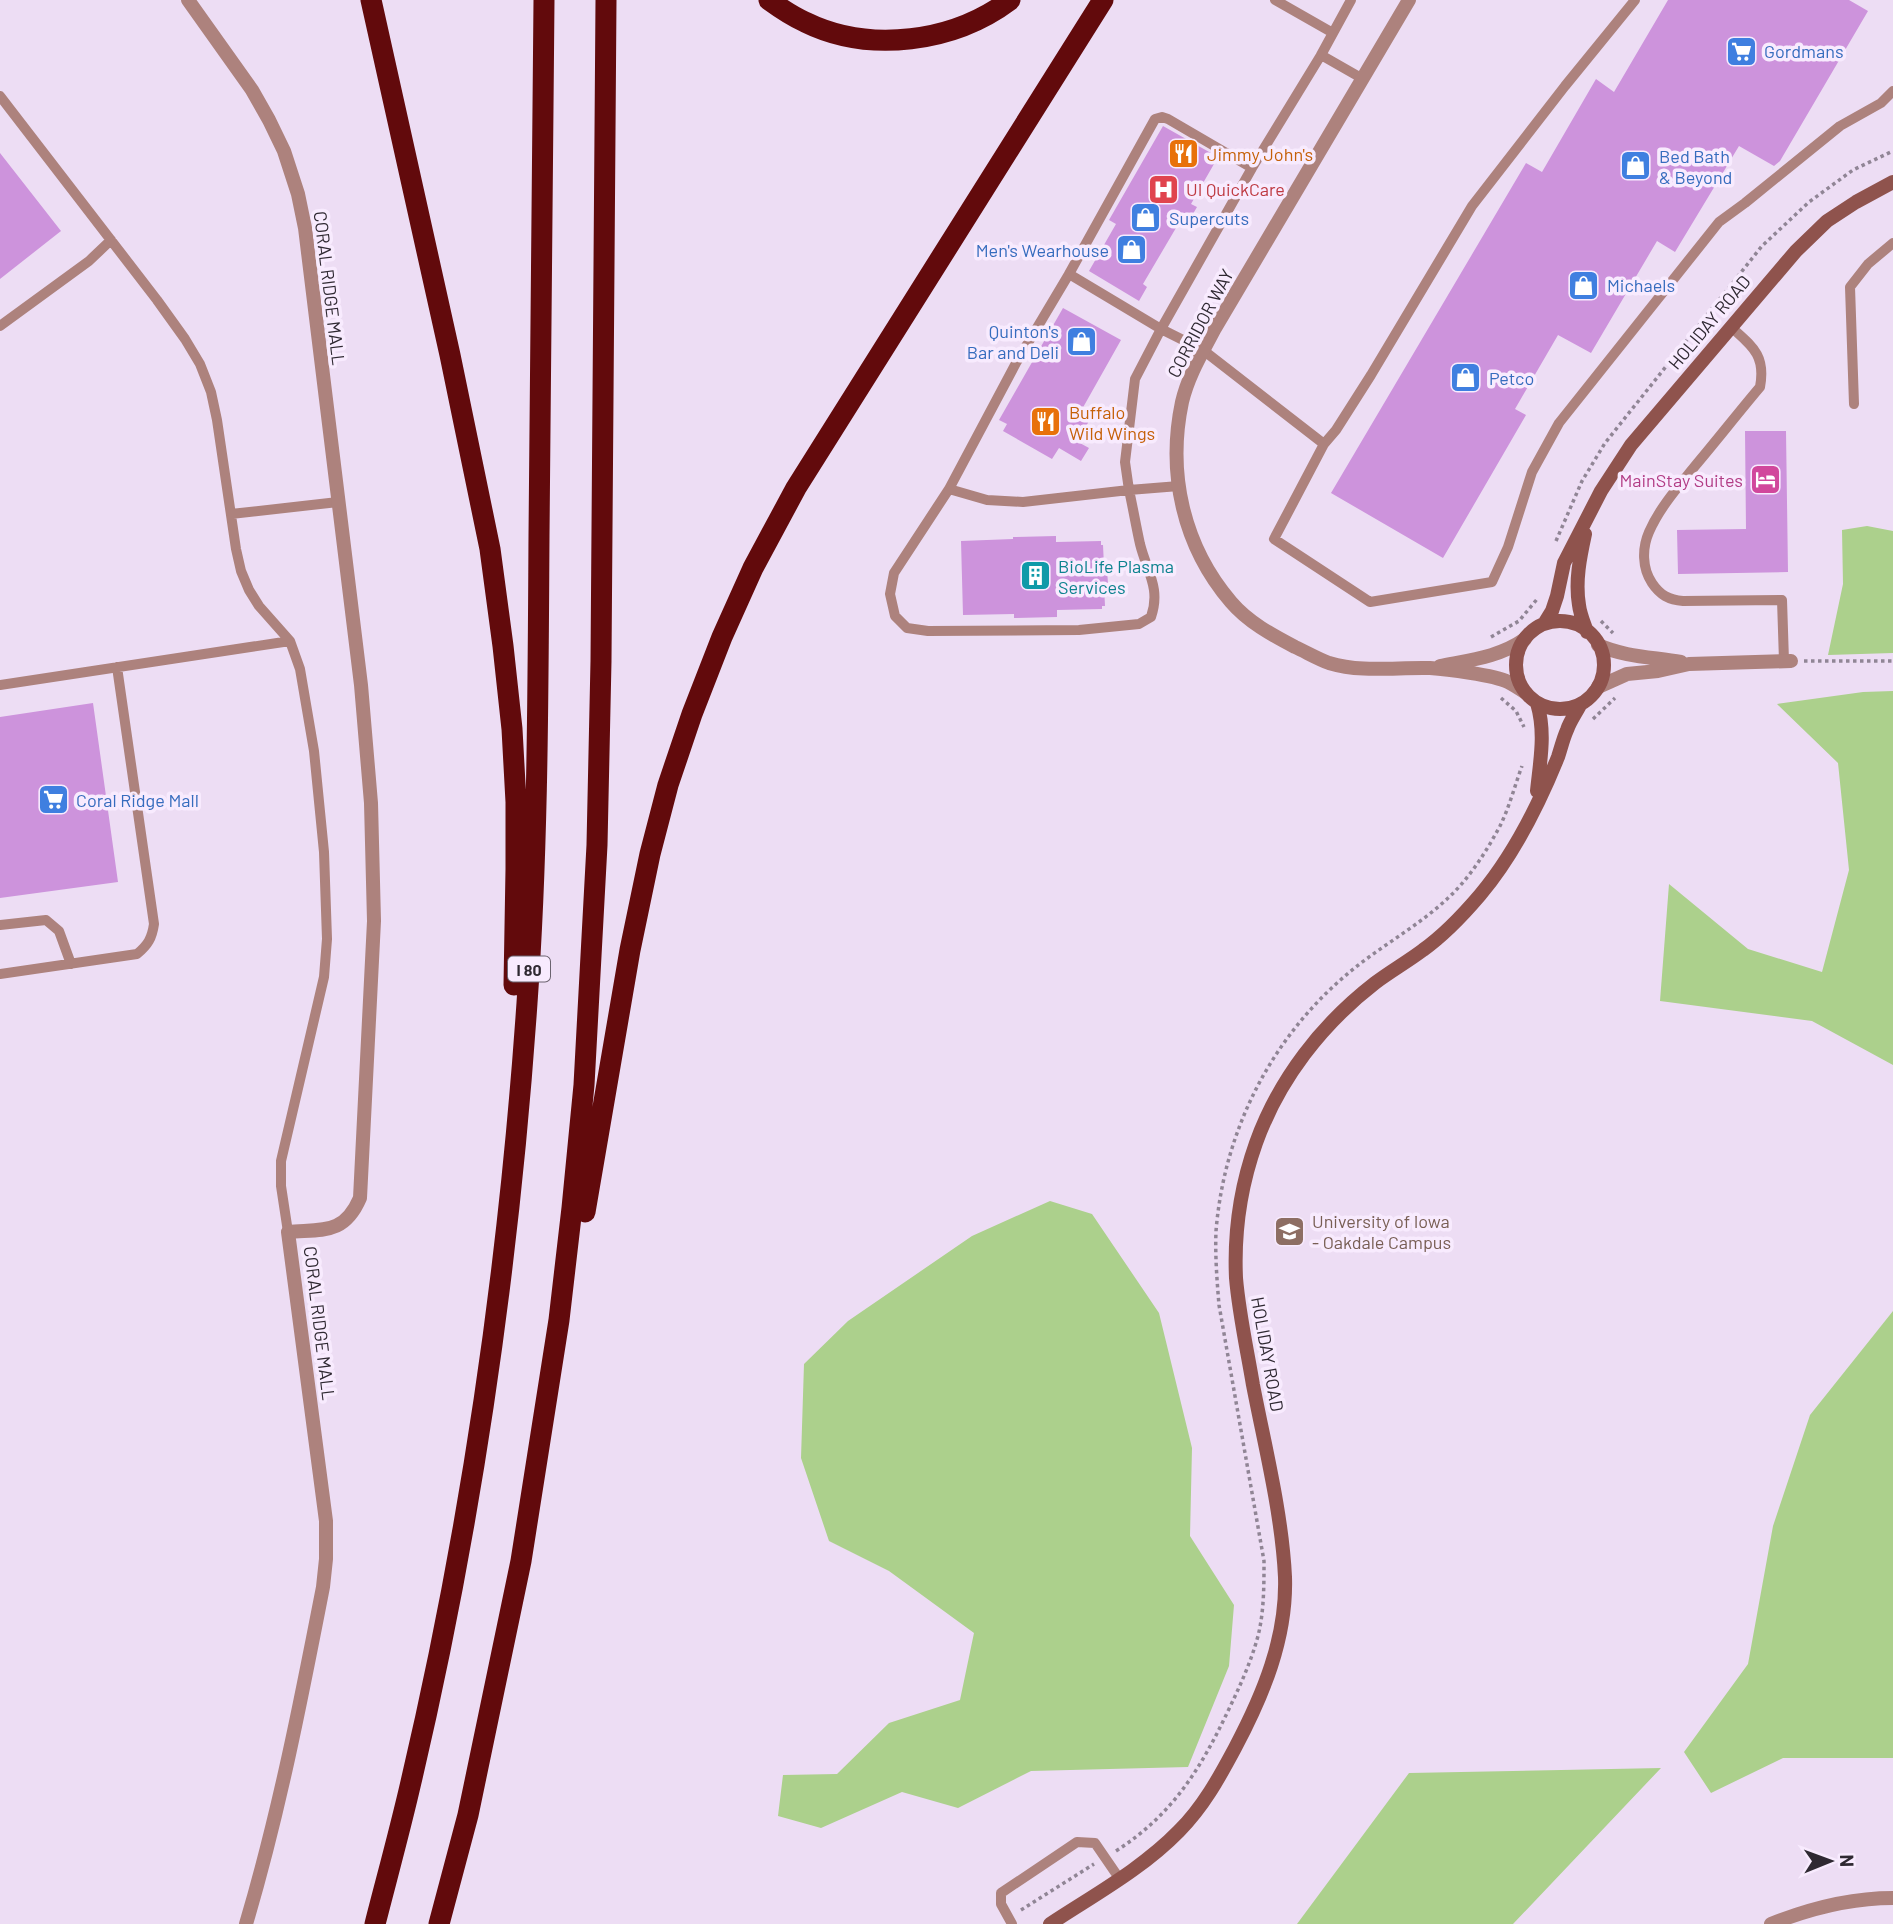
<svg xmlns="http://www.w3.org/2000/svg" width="1893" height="1924" font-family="Barlow,sans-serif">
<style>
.green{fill:#acd08c}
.building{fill:#cd93dc}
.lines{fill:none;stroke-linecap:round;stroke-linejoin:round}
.path{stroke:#908595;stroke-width:3.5;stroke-dasharray:3.5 3.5;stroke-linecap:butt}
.lane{stroke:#ad827d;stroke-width:10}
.street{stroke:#ad827d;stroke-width:14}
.secondary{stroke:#8f534d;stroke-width:14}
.highway{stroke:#620a0c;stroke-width:21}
.labels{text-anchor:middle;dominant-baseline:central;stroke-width:7;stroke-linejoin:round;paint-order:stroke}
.shield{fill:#f8ebfe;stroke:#6b636f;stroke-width:2}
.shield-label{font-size:16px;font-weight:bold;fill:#2f2932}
.shop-label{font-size:18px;fill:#366cbe;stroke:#f8ebfe;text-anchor:start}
.food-label{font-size:18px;fill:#c56008;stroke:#f8ebfe;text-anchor:start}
.health-label{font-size:18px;fill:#be3a42;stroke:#f8ebfe;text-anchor:start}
.street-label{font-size:18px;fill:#2f2932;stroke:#f8ebfe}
.hotel-label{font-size:18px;fill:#b23c85;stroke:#f8ebfe;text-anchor:end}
.culture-label{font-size:18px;fill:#0d838f;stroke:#f8ebfe;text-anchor:start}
.education-label{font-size:18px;fill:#785e54;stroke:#f8ebfe;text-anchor:start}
</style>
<rect width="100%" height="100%" fill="#edddf4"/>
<path class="green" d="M1867 526 1893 531V653L1828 655 1843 584 1842 530Z
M1893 691V1065L1812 1021 1660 1001 1669 884 1748 949 1822 972 1849 870 1838 763 1777 704 1863 692Z
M1050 1201 1092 1214 1159 1313 1192 1448 1190 1536 1234 1605 1229 1666 1188 1767 1031 1771 958 1808 902 1792 821 1828 778 1816 783 1775 837 1774 889 1723 960 1700 974 1633 889 1571 829 1541 801 1458 804 1364 848 1321 972 1236Z
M1893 1311V1758H1783L1711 1793 1684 1752 1748 1664 1773 1526 1810 1415Z
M1661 1768 1513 1924H1297L1409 1773Z"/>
<path class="building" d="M1668 0H1849L1868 11 1780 161 1774 166 1739 146 1675 252 1657 241 1591 353 1558 335 1515 409 1526 415 1443 558 1331 493 1526 163 1542 172 1596 79 1614 92Z
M1163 126 1218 157 1191 204 1197 207 1190 219 1183 216 1143 284 1147 287 1139 301 1089 271 1116 224 1109 220Z
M0 153 61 231 0 279Z
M1063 308 1121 340 1081 411 1091 417 1078 442 1089 448 1081 461 1059 448 1052 459 1003 431 1007 424 999 420Z
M1745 431H1786L1788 572 1678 574 1677 530 1746 529Z
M1056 536V542L1101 541V545H1103L1104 566H1107L1108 585H1104L1105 606H1102V609L1057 610V617L1014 618V614L963 615 961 541 1013 539V537Z
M93 703 118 882 0 898V717Z"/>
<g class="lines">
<path class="path" d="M1556 541 1582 481 1605 443 1762 246 1809 202 1853 170 1893 151
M1601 621 1613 633
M1491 637 1519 621 1538 598
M1804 661H1893
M1501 698 1516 711 1524 727
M1593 719 1615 698
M1116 1851C1172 1815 1200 1770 1228 1711 1240 1686 1251 1662 1258 1636 1264 1612 1264 1586 1264 1561L1219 1305C1217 1281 1215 1255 1216 1231 1224 1132 1270 1040 1345 976 1377 948 1416 928 1447 899 1469 879 1486 852 1500 826 1509 808 1515 785 1522 766
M1021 1910 1094 1864"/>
<path class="lane" d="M1275 0 1333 33
M1321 55 1351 0
M1363 79 1321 55 1252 168 1161 329 1203 350 1324 444 1336 430 1371 375 1472 206 1565 86 1635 0
M0 96 157 300 185 339 200 364 211 392 217 420 236 549 241 571 249 590 259 606 290 641 300 669 314 751 324 852 327 939 324 977 281 1161V1186L288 1232
M1069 274 1155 119 1162 117 1168 119 1252 168
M0 326 89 261 111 240
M1731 327C1752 346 1766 355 1760 387 1738 413 1717 440 1695 466 1678 487 1660 507 1649 532 1642 548 1642 568 1652 583 1660 595 1669 600 1683 601L1782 600 1784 661
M1854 404 1850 287 1868 264 1893 243
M1324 444 1274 539 1370 602 1492 582 1508 547 1532 472 1559 423 1719 222 1745 203 1840 126 1881 103 1893 91
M949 489 987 500 1023 502 1129 490C1133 508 1136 526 1140 544 1147 572 1161 588 1151 617L1139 624 1079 630 928 631 907 628 895 616 890 594 894 573Z
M949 489 1016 363 1069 274 1161 329 1135 379 1125 462 1129 490 1179 486
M231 514 338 502
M0 685 290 641
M0 925 46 920 59 931 71 964
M0 974 137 954C148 945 152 938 154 924L117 667
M1012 1924 1001 1904V1893L1077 1842 1095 1843 1119 1878"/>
<path class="street" d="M188 0 252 90 269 120 284 151 298 194 305 228 361 685 371 803 374 921 360 1198C344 1235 323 1229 288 1232L326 1521V1559L323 1587C301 1700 279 1813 246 1924
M1409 0 1214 330C1202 353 1188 376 1182 402 1167 473 1183 546 1231 602 1248 622 1272 635 1295 647 1306 652 1318 659 1329 663 1362 673 1396 667 1430 668 1446 669 1494 675 1508 682 1514 685 1520 689 1526 693
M1598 645C1625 657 1652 657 1681 662
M1440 666C1470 660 1500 657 1525 639
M1598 687 1627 674 1658 671 1689 664 1791 661
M1771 1924C1811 1908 1850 1898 1893 1898"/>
<path class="secondary" d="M1585 534C1580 557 1575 581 1579 605 1580 614 1584 623 1587 632
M1516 665a44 44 0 1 1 88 0a44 44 0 1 1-88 0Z
M1544 624 1552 611 1557 596 1564 563 1601 491 1631 445 1796 251 1827 221 1856 202 1893 182
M1537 791C1540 761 1546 733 1537 703
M1050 1924C1094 1895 1142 1869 1179 1831 1203 1807 1219 1778 1235 1748 1263 1695 1287 1638 1285 1577 1282 1514 1265 1447 1253 1385 1247 1349 1239 1314 1236 1278 1234 1233 1241 1185 1256 1143 1279 1079 1322 1024 1375 983 1391 971 1407 962 1423 950 1444 935 1463 915 1480 895 1512 857 1539 804 1558 757 1561 748 1563 739 1567 730 1570 721 1576 713 1580 705"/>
<path class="highway" d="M371 0 450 355 490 549 503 646 512 729 516 802V869L514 985
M769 0C780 8 792 16 805 22 870 54 954 42 1010 0
M585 1212 630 950 650 854 668 785 692 714 722 637 753 568 796 488 1103 0
M375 1924C387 1877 400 1830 411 1782 471 1527 509 1265 527 1003 538 848 538 691 539 536 541 357 542 179 544 0
M439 1924 468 1815 521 1561 559 1320 572 1208 584 1085 597 845 601 661 606 0"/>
</g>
<defs>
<symbol id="supermarket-square" viewBox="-11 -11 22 22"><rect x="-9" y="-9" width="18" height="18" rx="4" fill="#3f7fe0" stroke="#f8ebfe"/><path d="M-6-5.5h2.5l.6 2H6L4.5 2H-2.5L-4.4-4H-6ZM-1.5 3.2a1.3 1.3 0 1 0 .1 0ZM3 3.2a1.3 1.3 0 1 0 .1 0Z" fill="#fff"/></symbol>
<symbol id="restaurant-square" viewBox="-11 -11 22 22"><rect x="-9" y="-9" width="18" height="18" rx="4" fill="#e8710a" stroke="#f8ebfe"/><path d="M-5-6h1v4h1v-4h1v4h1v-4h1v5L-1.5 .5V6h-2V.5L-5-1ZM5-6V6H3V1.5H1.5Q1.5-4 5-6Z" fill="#fff"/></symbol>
<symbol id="shop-square" viewBox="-11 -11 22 22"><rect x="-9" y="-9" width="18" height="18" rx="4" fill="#3f7fe0" stroke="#f8ebfe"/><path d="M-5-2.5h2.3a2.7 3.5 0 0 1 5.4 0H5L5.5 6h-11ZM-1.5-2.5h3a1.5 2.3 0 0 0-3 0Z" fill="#fff"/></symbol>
<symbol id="hospital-square" viewBox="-11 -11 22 22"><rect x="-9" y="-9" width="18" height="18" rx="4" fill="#e0444e" stroke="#f8ebfe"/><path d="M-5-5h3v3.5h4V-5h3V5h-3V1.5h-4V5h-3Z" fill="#fff"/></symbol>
<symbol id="hotel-square" viewBox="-11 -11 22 22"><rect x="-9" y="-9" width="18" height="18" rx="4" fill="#d1479c" stroke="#f8ebfe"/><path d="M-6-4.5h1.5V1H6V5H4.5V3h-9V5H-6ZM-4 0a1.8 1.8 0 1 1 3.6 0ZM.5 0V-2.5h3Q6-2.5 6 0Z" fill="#fff"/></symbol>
<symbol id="building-square" viewBox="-11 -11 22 22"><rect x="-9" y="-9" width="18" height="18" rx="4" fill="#0f9aa8" stroke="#f8ebfe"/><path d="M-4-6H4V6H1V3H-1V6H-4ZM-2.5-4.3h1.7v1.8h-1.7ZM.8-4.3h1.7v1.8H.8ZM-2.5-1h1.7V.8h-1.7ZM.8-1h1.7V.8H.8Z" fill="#fff"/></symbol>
<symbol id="university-square" viewBox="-11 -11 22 22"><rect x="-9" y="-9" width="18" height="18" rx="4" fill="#8d6e63" stroke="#f8ebfe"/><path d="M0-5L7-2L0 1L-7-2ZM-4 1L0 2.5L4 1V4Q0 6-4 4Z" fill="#fff"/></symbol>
</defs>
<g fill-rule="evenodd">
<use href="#supermarket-square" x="1724" y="34" width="35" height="35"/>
<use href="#restaurant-square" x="1166" y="136" width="35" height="35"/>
<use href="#shop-square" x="1618" y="148" width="35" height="35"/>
<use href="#hospital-square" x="1146" y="172" width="35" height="35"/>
<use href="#shop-square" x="1128" y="200" width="35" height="35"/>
<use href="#shop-square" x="1114" y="232" width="35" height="35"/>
<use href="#shop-square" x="1566" y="268" width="35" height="35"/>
<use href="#shop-square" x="1064" y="324" width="35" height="35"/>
<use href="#shop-square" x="1448" y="360" width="35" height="35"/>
<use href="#restaurant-square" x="1028" y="404" width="35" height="35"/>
<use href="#hotel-square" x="1748" y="462" width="35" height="35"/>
<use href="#building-square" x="1018" y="558" width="35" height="35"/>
<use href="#supermarket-square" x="36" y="782" width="35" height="35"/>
<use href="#university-square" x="1272" y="1214" width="35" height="35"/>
</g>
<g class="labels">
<rect class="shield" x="508" y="956.5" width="42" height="25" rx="5"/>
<g class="shield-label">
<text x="529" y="969">I 80</text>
</g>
<g class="shop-label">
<text x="1764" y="51">Gordmans</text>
<text x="1659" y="156">Bed Bath<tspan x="1659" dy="21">&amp; Beyond</tspan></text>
<text x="1169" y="218">Supercuts</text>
<text x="1109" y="250" text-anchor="end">Men's Wearhouse</text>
<text x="1607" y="285">Michaels</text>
<text x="1059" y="331" text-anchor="end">Quinton's<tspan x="1059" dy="21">Bar and Deli</tspan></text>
<text x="1489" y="378">Petco</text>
<text x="76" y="800">Coral Ridge Mall</text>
</g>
<g class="food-label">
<text x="1207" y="154">Jimmy John's</text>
<text x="1069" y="412">Buffalo<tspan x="1069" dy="21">Wild Wings</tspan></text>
</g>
<g class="health-label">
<text x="1186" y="189">UI QuickCare</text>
</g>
<g class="street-label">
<text transform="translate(330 288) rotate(83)">CORAL RIDGE MALL</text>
<text transform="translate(1709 322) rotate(-50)">HOLIDAY ROAD</text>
<text transform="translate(1200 323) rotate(-62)">CORRIDOR WAY</text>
<text transform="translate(320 1323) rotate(83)">CORAL RIDGE MALL</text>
<text transform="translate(1268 1354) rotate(80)">HOLIDAY ROAD</text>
</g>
<g class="hotel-label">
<text x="1743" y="480">MainStay Suites</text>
</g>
<g class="culture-label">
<text x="1058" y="566">BioLife Plasma<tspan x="1058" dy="21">Services</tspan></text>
</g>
<g class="education-label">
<text x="1312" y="1221">University of Iowa<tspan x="1312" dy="21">- Oakdale Campus</tspan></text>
</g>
</g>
<g transform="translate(1830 1861) rotate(89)" stroke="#f8ebfe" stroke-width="5" paint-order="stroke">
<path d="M0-5L12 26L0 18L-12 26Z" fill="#2f2932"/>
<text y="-10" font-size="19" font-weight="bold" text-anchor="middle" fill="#2f2932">N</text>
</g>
</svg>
